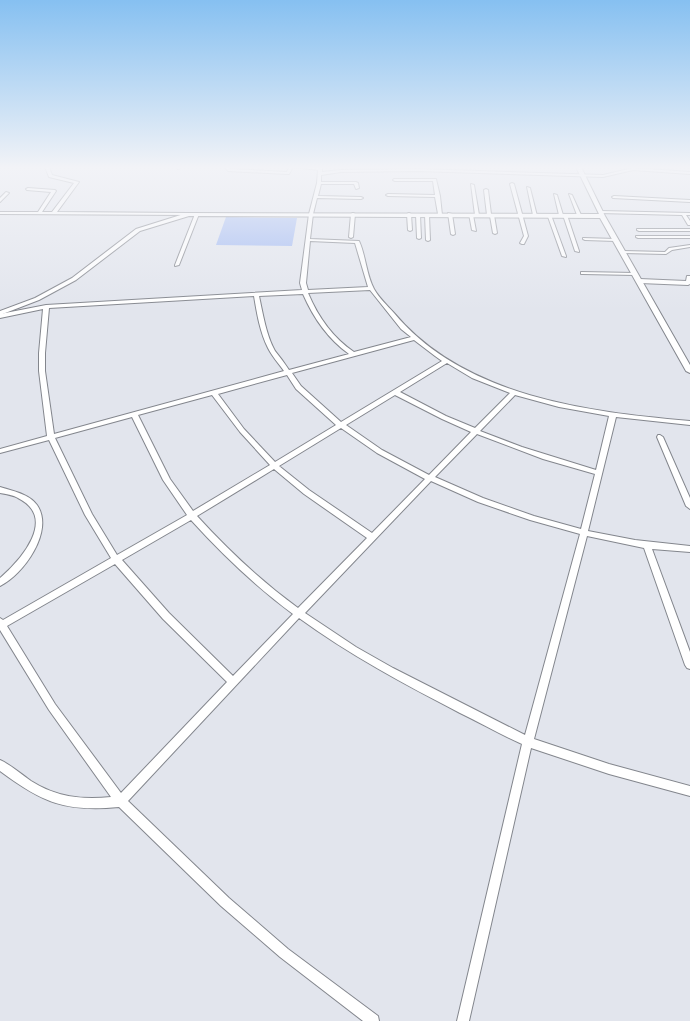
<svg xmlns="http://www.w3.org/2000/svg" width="690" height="1021" font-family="'Sofia Sans Condensed',sans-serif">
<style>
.green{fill:#a1b9f2}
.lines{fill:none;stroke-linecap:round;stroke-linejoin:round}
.minor-casing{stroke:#83868d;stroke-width:2}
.major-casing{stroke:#83868d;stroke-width:2}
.minor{fill:#fff;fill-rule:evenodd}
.major{fill:#fff;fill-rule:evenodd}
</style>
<rect width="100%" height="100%" fill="#e2e5ed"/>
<path class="green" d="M226 217 297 218 292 246 216 245Z"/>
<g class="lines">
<defs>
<path id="minor" d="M45 167H49L52 175 79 182 57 212 189 213 191 214 189 215 0 214V212H38L51 192 27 190 26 189 28 188 55 190 56 191 42 212H52L74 183 49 177Z
M175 167H180V168L178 169Z
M225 167H229L230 169 287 172 289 167H293L289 174H288L228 171Z
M294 167H322V172L341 170 418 169 603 175 633 168 690 172V174L633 170 603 177 418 171 341 172 321 175V182H356L358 183 359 188 356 189 354 184H321L318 196 361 197 363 198 361 199 317 198 313 214 310 239 359 241C366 256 366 274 374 289 379 298 387 305 394 313 464 397 588 412 690 421V425L616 417 588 531 635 540 690 546V552L652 549 690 652V669L687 668 685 665 644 548 587 536 534 739 609 764 690 786V796L609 774 531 748 469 1021H457L522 744C501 735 481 723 460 713 404 684 350 655 299 618L128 801 229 898 288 949 378 1016 379 1021H363L280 957 221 906 119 807C65 812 43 803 0 771V760C11 765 21 774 31 781 56 797 82 800 111 797L49 710 0 630V618L3 620 111 558 85 515 49 440 0 453V449L47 436 39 371V353L43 309 0 318V314L46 305 302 290 300 283 309 214 317 183 318 170ZM310 241 355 243 368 287 308 290 306 283ZM370 290 401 329 411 337 354 352C333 338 318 317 308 293ZM303 294C313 317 328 339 349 354L289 370C285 364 280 357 275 351 266 335 263 314 259 296ZM254 296C257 314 260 332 268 348 272 356 279 364 284 371L54 434 45 371V353L49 308ZM414 340 435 356 442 361 341 422 301 386 292 373ZM447 363 472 378 510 393 475 428 446 416 400 392ZM287 375 296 389 336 425 275 462 244 429 218 394ZM212 395 240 432 270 465 193 511 170 479 138 415ZM395 395 442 419 471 432 429 475 382 450 346 425ZM515 395 559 407 609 416 596 470 522 447 480 431ZM132 417 163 480 187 515 117 555 92 514 55 438ZM341 428 377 453 425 479 372 533 309 490 279 466ZM477 434 543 459 595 474 581 529 534 516 483 498 435 477ZM274 469 304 494 367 538 298 608C261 581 228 550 197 516ZM431 481 478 502 530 520 580 534 525 735 393 668 356 647 305 613ZM191 520C222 554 255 586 293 614L233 676 169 613 122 560ZM115 564 163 619 227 682 121 793 55 704 7 626Z
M394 179H436L440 196 442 215 438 214 435 197 388 196 386 195 388 194 435 195 433 181H395L393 180Z
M512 183 514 184 528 236 524 244H522L520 243 524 236 510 184Z
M471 184 474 185 479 215 477 216 475 215Z
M527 187 530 188 537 216 533 215Z
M486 189 488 190 491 214 494 215 497 233 495 234 493 233 490 216 487 215 484 190Z
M6 192 9 193 0 202V198Z
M554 194 557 195 563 215 565 214 567 215 579 251V252L575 251 563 215 561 216 559 215Z
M569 194 572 195 581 215V216L577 215Z
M614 196 690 200V202L613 198 612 197Z
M601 211 690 213V215H686L690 221V225H688L682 215 599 213V211Z
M197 213 199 214 179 265 175 266V265L195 214Z
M353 213 355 214 353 237 351 238 349 237 351 214Z
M409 213 411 214 412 230 410 231 408 230 407 214Z
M448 213 452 214 455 234 453 235 451 234Z
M418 214 420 215 421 238 419 239 417 238 416 215Z
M427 214 429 215 430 240 428 241 426 240 425 215Z
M469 214 473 215 476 231 472 230Z
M547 214 551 215 566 256V257L562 256Z
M637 229H690V231H639L637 230Z
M636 236H690V238H638L636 237Z
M583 238 616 239 618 240 616 241 585 240 583 239Z
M690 245V247L672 250 666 254 623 253 621 252 623 251 665 252 669 248Z
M581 272 635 273 637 274 635 275 583 274H581Z
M687 276H690V284L688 285 640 283 637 281 640 279 686 281Z
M658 435H660L663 437 690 498V509L686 506 657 437Z
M0 487C13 491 29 494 37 505 55 531 23 575 0 586V578C21 560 58 518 18 498 13 495 6 494 0 493Z"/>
<path id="major" d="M576 167H581L605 216 690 365V373L686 371 600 218 189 216 140 231 76 280 39 300 0 315V311L35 298 72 278 136 229 187 213 599 214Z"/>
</defs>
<use href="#minor" class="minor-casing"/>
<use href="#major" class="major-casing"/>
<use href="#minor" class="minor"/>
<use href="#major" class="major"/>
</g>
<linearGradient id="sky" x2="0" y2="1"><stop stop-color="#86c0f1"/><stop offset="0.54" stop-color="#f2f3f7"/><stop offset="1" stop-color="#f2f3f7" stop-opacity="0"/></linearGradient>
<rect width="690" height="310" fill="url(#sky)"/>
</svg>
